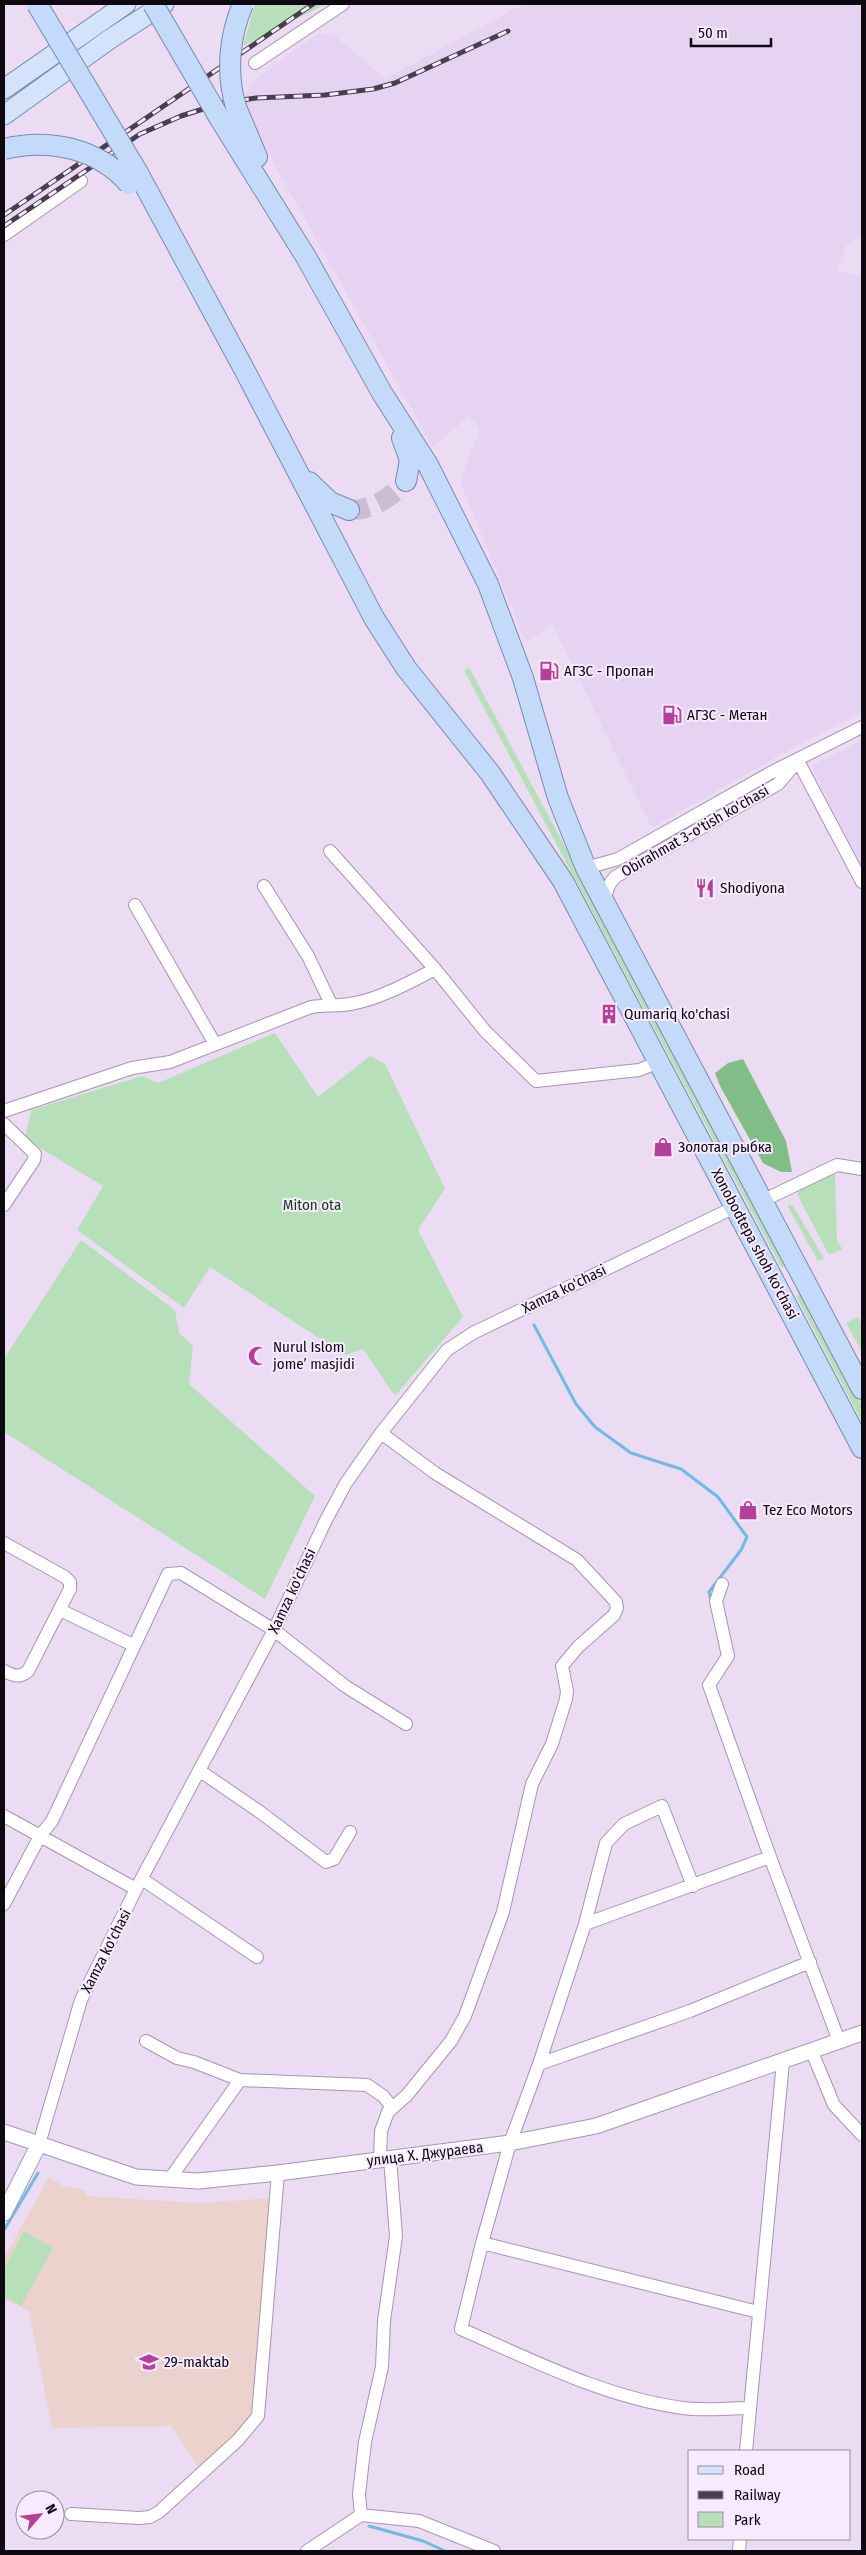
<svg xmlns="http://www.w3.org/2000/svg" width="866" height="2555" font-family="'Fira Sans Condensed',sans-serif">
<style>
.built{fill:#e6d2f1}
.education{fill:#ecd2cd}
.green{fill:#b7e0ba}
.forest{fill:#81bd87}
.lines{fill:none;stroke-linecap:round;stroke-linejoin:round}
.stream{stroke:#70bae8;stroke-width:3}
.trunk-tunnel{stroke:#cabcd2;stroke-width:20;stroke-dasharray:20 10;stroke-linecap:butt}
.minor-casing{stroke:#a596ad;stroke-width:14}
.tertiary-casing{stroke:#a596ad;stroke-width:17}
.primary-casing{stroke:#7b8aa8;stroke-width:21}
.trunk-casing{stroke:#7b8aa8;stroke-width:22}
.minor{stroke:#fff;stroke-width:12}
.tertiary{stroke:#fff;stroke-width:15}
.primary{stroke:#d3e3fc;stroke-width:19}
.trunk{stroke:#c4dafb;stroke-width:20}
.rail-casing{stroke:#473f4b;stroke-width:5}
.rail{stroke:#f7eafe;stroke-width:3;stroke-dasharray:9;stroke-linecap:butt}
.trunk-bridge-casing{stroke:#7b8aa8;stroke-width:22;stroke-linecap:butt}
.trunk-bridge{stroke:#c4dafb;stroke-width:20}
.labels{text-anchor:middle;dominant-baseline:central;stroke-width:4;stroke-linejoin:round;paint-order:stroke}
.poi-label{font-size:15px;fill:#0e0911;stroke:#f7eafe;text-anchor:start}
.street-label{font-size:15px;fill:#0e0911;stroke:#f7eafe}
.park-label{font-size:15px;fill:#0e3a16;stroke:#f7eafe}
</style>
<rect width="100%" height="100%" fill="#ebdcf4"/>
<path class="built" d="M524 4H862V237L847 244 836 271 862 276V712L780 755 652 828 552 624 526 642 460 482 480 429 469 416 433 447 253 126 245 94 254 80 319 33 334 35 385 79Z
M862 740V866L811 766Z"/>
<path class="education" d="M49 2177 63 2186 85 2190 87 2196 198 2203 274 2198 252 2413 249 2422 199 2468 171 2426 52 2428 29 2311 4 2299V2258Z"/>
<path class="green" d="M255 4H326L243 46Z
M466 668 470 669 788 1264 786 1267H781L465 672Z
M275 1033 318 1097 370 1056 385 1064 445 1189 418 1230 463 1317 395 1396 363 1349 345 1355 210 1267 184 1308 77 1230 103 1186 25 1139 31 1110 142 1076 158 1083Z
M835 1173 837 1240 842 1249 829 1255 797 1194 799 1190Z
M789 1204 793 1206 824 1258 818 1261 788 1207Z
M81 1240 175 1310 179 1333 193 1346 189 1384 315 1496 265 1599 4 1432V1359Z
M804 1292 862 1405V1422L796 1296Z
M858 1317 862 1325V1352L846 1323Z
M24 2231 53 2248 21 2306 4 2296V2269Z"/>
<path class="forest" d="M743 1059 786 1141 792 1172H781L763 1163 720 1086 715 1073 728 1063Z"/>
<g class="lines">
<path class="stream" d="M534 1325 576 1404 595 1427 631 1453 681 1469 718 1497 747 1537 741 1550 709 1592 711 1601
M4 2230 38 2173
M369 2526 423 2541 445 2551"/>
<path class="trunk-tunnel" d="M349 510C372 510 391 498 406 481"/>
<defs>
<path id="minor" d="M255 63 343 4
M4 235 81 181
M798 761 862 882
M330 851 435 969 485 1031 536 1081 639 1070 659 1062
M586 868 618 859 772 772 862 727
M264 886 308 956 331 1004
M606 903C605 892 608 885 615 877L778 784 796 763
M135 905 215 1044
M4 1111 132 1068 170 1062 311 1007C324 1005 337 1006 350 1004 377 1000 411 982 435 969
M4 1124 35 1154 34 1160 4 1205
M762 1201 837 1165 862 1169
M4 1543 65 1577 70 1582V1589L28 1671C19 1679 13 1675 4 1671
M722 1584 716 1601 728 1656 709 1685 770 1857 839 2041
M60 1610 133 1645
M200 1771 260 1812 326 1862 334 1859 350 1832
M4 1816 136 1889
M142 1879 257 1957
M693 1886 662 1806 624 1824 606 1843 585 1924 539 2064 510 2143 482 2243 461 2329C532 2360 606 2398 683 2408 704 2411 727 2408 748 2408
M4 1904 40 1836 52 1821 168 1574 181 1573 274 1630 345 1686 406 1724
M585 1924 770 1857
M146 2041 177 2058 194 2062 240 2080 367 2085 383 2096 392 2107
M812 2052 834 2105 862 2135
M539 2064 690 2011 810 1962
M39 2144 81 2000 136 1889 274 1630 326 1520 346 1483 381 1433 447 1350 473 1333 735 1207
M380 2159 381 2131 388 2112 407 2095 451 2041 465 2016 503 1912 532 1784 552 1744 566 1699 567 1691 562 1666 578 1647 614 1615 617 1608 616 1602 577 1560 435 1473 381 1433
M169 2180 240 2080
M482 2243 758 2312
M746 2451 783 2062
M71 2514 139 2518 150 2517 159 2512 238 2440 258 2416 278 2173
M361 2515 359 2494 365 2442 382 2367 384 2321 396 2236 390 2158
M307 2551 361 2515 419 2521 494 2551
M739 2551 740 2539"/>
<path id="tertiary" d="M4 2132 136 2177 198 2181 278 2173 510 2143 596 2126 862 2033
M4 2213 39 2144"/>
<path id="primary" d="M4 89 126 4
M4 115 110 39 164 4"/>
<path id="trunk" d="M236 107 257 157
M220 119 306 257 382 393 428 465 488 584 523 678 558 798 586 868 862 1389
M138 173 244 369 374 618 406 668 490 773 563 881 862 1448
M402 438 410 460 406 481
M309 482 330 502 349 510"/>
</defs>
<use href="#minor" class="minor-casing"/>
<use href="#tertiary" class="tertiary-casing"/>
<use href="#primary" class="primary-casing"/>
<use href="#trunk" class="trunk-casing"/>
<use href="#minor" class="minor"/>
<use href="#tertiary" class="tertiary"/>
<use href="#primary" class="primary"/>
<use href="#trunk" class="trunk"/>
<defs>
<path id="rail" d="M4 215 313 4
M4 226 140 134 181 116 222 103 256 98 325 95 373 89 395 83 508 31"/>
</defs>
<use href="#rail" class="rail-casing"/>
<use href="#rail" class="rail"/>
<defs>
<path id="trunk-bridge" d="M37 4 138 173
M153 4 220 119
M236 107C226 74 229 36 243 4
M4 149C49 138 98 148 129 184"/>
</defs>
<use href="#trunk-bridge" class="trunk-bridge-casing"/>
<use href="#trunk-bridge" class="trunk-bridge"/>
</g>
<defs>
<symbol id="fuel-bare" viewBox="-9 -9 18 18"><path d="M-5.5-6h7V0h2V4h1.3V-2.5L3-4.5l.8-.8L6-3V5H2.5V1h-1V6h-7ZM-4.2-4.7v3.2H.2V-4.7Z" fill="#b54099" stroke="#f7eafe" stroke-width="2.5" paint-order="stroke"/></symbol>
<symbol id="restaurant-bare" viewBox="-9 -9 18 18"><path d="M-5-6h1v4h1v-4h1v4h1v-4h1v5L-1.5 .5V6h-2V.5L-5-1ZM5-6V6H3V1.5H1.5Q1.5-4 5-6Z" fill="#b54099" stroke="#f7eafe" stroke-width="2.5" paint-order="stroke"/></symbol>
<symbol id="building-bare" viewBox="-9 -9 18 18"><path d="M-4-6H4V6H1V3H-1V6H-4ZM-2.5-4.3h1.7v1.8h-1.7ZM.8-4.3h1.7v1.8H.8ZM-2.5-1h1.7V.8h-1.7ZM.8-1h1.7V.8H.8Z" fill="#b54099" stroke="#f7eafe" stroke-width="2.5" paint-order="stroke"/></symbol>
<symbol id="shop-bare" viewBox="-9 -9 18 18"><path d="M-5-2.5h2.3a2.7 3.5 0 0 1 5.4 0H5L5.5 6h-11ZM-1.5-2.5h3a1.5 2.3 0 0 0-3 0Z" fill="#b54099" stroke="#f7eafe" stroke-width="2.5" paint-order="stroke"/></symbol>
<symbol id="mosque-bare" viewBox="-9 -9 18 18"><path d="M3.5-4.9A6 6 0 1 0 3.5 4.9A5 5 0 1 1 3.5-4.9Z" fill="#b54099" stroke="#f7eafe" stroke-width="2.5" paint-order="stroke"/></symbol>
<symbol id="school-bare" viewBox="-9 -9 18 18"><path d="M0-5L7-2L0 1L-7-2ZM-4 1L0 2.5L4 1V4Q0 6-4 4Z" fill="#b54099" stroke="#f7eafe" stroke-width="2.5" paint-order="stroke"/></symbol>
</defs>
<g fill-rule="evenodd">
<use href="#fuel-bare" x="535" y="657" width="28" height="28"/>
<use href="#fuel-bare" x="658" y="701" width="28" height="28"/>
<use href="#restaurant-bare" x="691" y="874" width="28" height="28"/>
<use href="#building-bare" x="595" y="1000" width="28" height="28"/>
<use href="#shop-bare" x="649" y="1133" width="28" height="28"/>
<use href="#mosque-bare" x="244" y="1342" width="28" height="28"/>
<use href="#shop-bare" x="734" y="1496" width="28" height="28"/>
<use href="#school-bare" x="135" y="2348" width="28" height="28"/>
</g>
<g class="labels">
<g class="poi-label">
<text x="564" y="671">АГЗС - Пропан</text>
<text x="687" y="715">АГЗС - Метан</text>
<text x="720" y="888">Shodiyona</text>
<text x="624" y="1014">Qumariq ko'chasi</text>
<text x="678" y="1147">Золотая рыбка</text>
<text x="273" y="1347">Nurul Islom<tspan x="273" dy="17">jome’ masjidi</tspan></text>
<text x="763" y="1510">Tez Eco Motors</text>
<text x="164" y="2362">29-maktab</text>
</g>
<g class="street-label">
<text transform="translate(695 831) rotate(-30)">Obirahmat 3-o'tish ko'chasi</text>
<text transform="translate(755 1244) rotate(62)">Xonobodtepa shoh ko'chasi</text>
<text transform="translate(564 1289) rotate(-26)">Xamza ko'chasi</text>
<text transform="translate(292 1591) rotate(-65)">Xamza ko'chasi</text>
<text transform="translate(106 1951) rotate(-63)">Xamza ko'chasi</text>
<text transform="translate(425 2154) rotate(-7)">улица Х. Джураева</text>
</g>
<g class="park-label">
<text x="312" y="1205">Miton ota</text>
</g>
</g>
<rect width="866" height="2555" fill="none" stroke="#0e0911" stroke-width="10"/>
<rect x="688" y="2450" width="162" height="90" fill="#f7eafe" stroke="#9a909f"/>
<rect x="698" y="2466" width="25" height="8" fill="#d3e3fc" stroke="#9a909f"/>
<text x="734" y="2475" font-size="15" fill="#0e0911">Road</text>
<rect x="698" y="2491" width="25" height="8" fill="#473f4b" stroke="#9a909f"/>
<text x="734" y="2500" font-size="15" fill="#0e0911">Railway</text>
<rect x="698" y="2512" width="25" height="15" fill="#b7e0ba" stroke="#9a909f"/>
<text x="734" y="2525" font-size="15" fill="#0e0911">Park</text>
<g transform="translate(40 2515) rotate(62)"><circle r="24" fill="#f7eafe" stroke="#9a909f"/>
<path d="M0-4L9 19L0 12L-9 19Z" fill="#b54099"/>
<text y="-8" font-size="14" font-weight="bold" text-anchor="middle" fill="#0e0911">N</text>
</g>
<path d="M691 38v8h80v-8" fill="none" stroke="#0e0911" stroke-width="2.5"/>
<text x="698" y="38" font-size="15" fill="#0e0911" stroke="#f7eafe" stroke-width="4" paint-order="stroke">50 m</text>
</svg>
